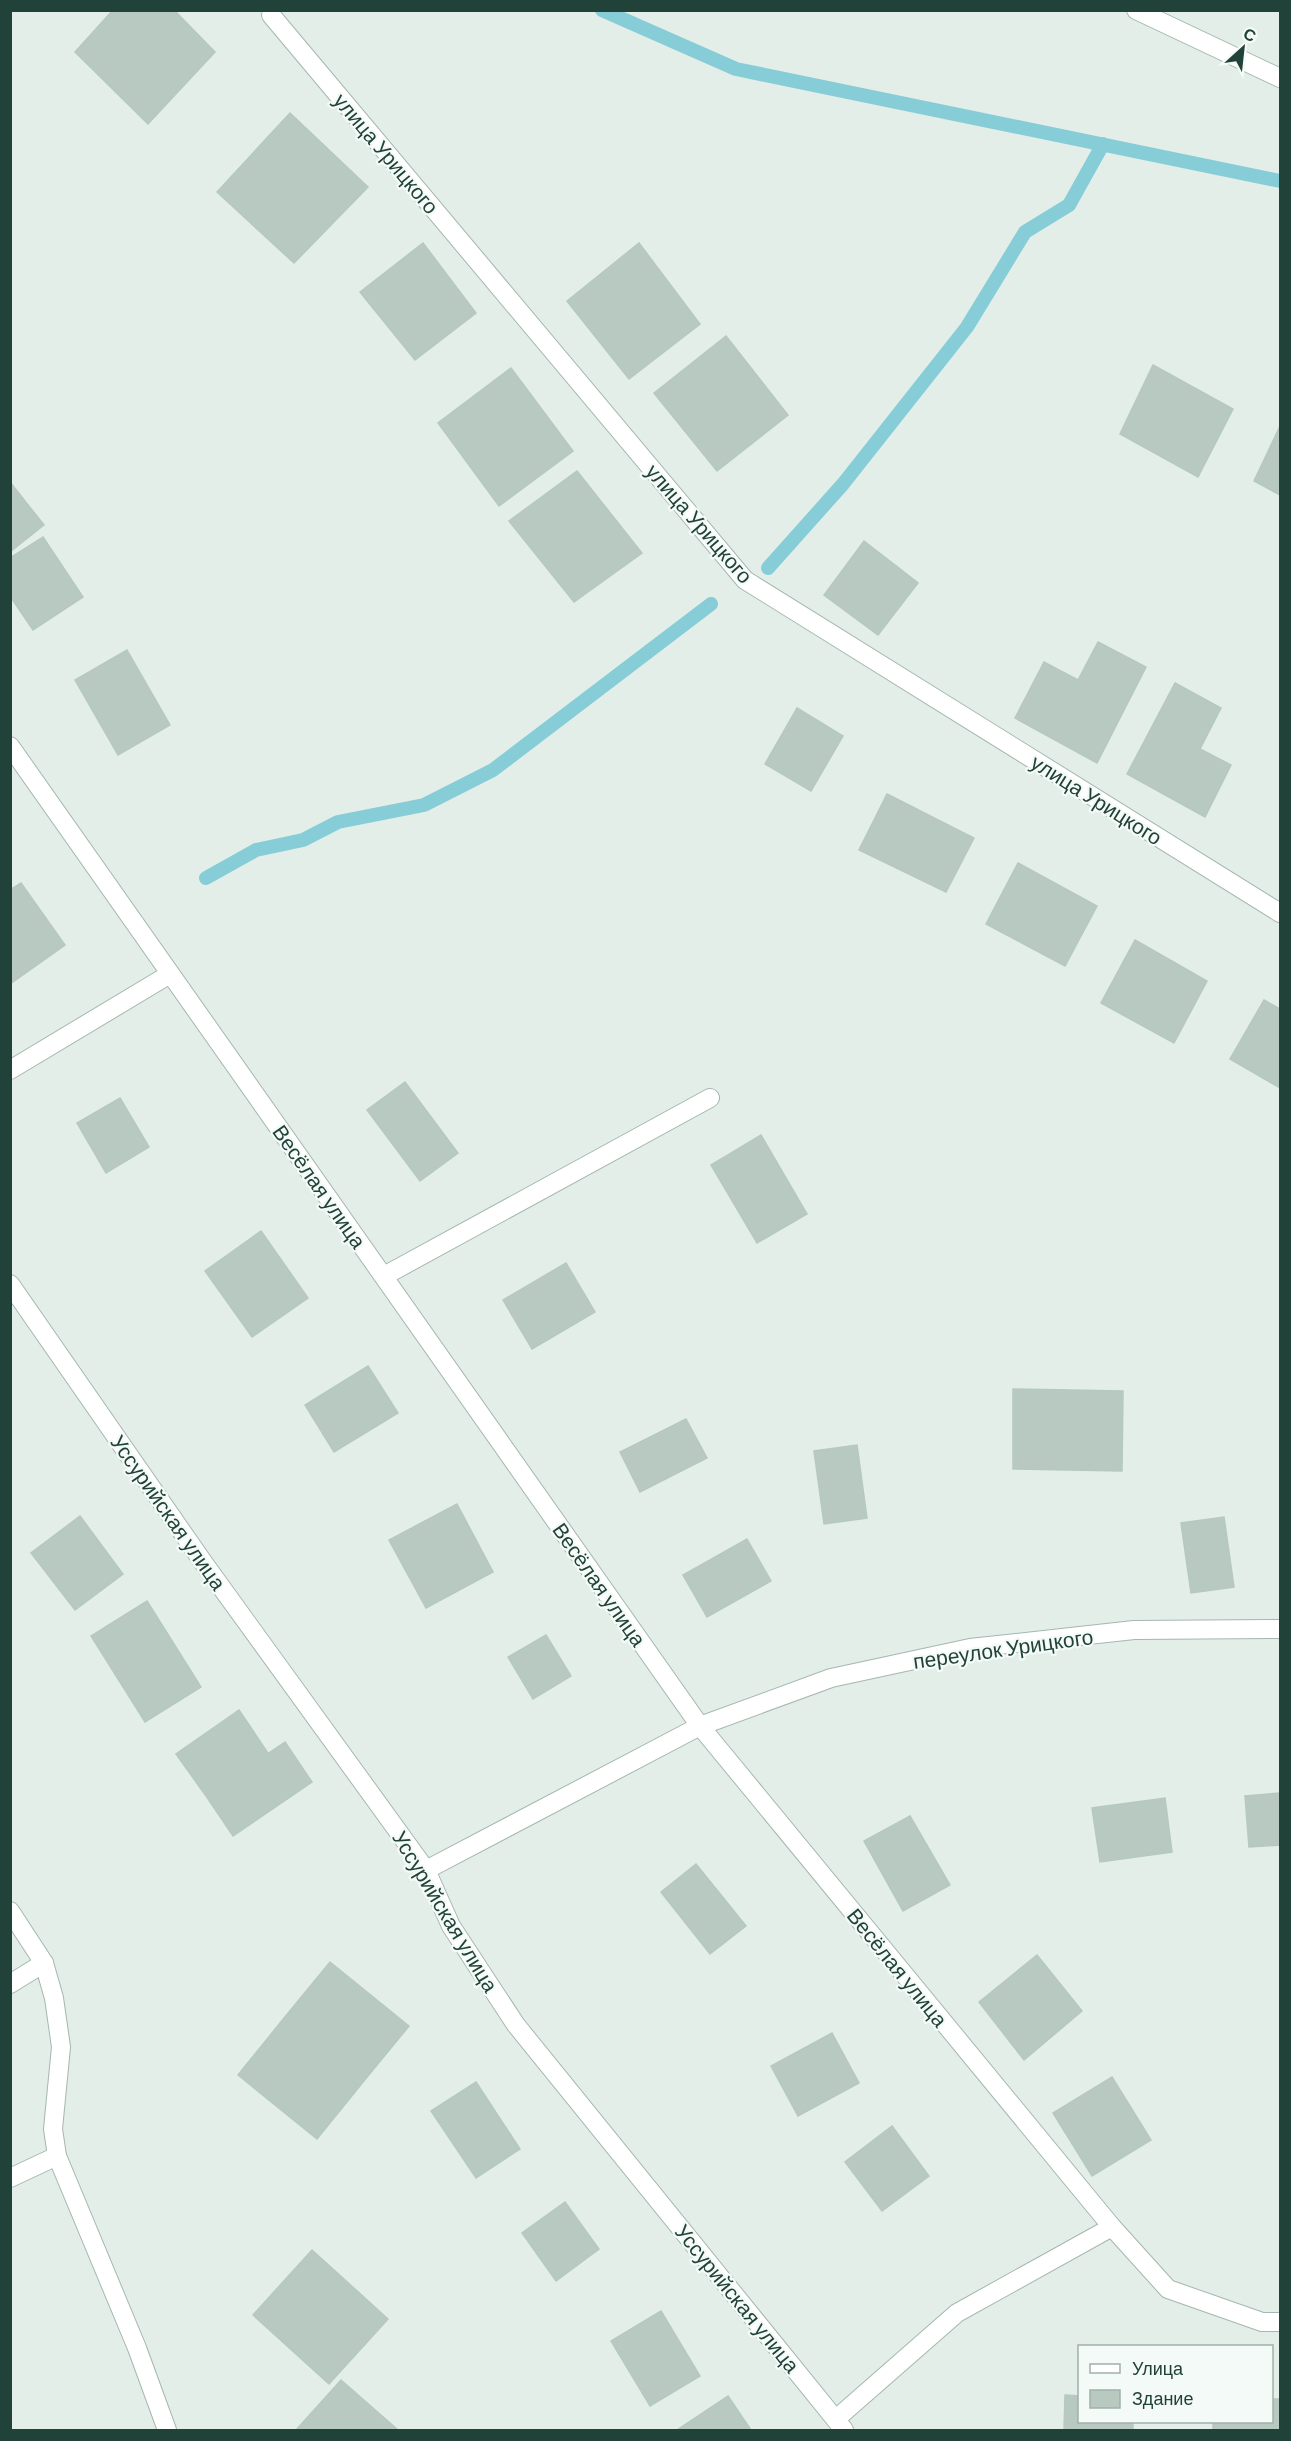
<svg xmlns="http://www.w3.org/2000/svg" width="1291" height="2441" font-family="Barlow,sans-serif">
<style>
.lines{fill:none;stroke-linecap:round;stroke-linejoin:round}
.stream{stroke:#86cdd8;stroke-width:14}
.building{fill:#b8c9c2;stroke:#b5c9c0;stroke-width:1.5}
.lane-casing{stroke:#a5b7b0;stroke-width:20}
.street-casing{stroke:#a5b7b0;stroke-width:20}
.lane{stroke:#fff;stroke-width:18}
.street{stroke:#fff;stroke-width:18}
.labels{text-anchor:middle;dominant-baseline:central;stroke-width:4.5;stroke-linejoin:round;paint-order:stroke}
.street-label{font-size:21px;fill:#214238;stroke:#f4faf7}
</style>
<rect width="100%" height="100%" fill="#e3eee9"/>
<g class="lines">
<path class="stream" d="M602 10 736 69 1280 181
M768 568 843 484 967 327 1025 232 1069 205 1103 144
M206 878 256 850 303 840 338 822 424 805 493 770 711 604"/>
</g>
<path class="building" d="M113 10H174L215 52 148 124 75 52Z
M290 113 368 187 294 263 217 192Z
M423 243 476 313 415 360 360 292Z
M639 243 700 324 629 379 567 301Z
M726 336 788 415 717 471 654 393Z
M1153 365 1233 409 1198 477 1120 434Z
M511 368 573 451 499 506 438 423Z
M1280 426V495L1254 481Z
M577 471 642 553 574 602 509 521Z
M10 482 44 525 10 552Z
M43 537 83 597 33 630 10 596V558Z
M864 541 918 583 878 635 824 595Z
M1098 642 1146 667 1097 763 1015 718 1044 662 1078 680Z
M127 650 170 725 118 755 75 680Z
M1175 683 1221 708 1200 749 1231 765 1205 817 1127 774Z
M797 708 843 736 811 791 765 764Z
M887 794 974 838 946 892 859 850Z
M1018 863 1097 906 1065 966 986 924Z
M21 883 65 945 10 984V890Z
M1135 940 1207 981 1174 1043 1101 1003Z
M1264 1000 1280 1009V1088L1230 1059Z
M405 1082 458 1153 420 1181 367 1110Z
M120 1098 149 1147 106 1173 77 1123Z
M761 1135 807 1214 757 1243 711 1165Z
M261 1231 308 1298 252 1337 205 1271Z
M566 1263 595 1312 532 1349 503 1300Z
M368 1366 398 1413 334 1452 305 1405Z
M1013 1389 1123 1391 1122 1471 1013 1469Z
M686 1419 707 1458 640 1492 620 1452Z
M857 1445 867 1518 824 1524 814 1451Z
M457 1504 493 1572 426 1608 389 1540Z
M80 1516 123 1574 75 1610 31 1553Z
M1224 1517 1234 1587 1191 1593 1181 1523Z
M747 1539 771 1581 707 1617 683 1575Z
M147 1601 201 1687 145 1722 91 1636Z
M546 1635 571 1676 533 1699 508 1657Z
M239 1710 268 1753 206 1796 176 1754Z
M285 1742 312 1782 233 1836 206 1796Z
M1280 1793V1845L1249 1847 1245 1796Z
M1165 1798 1172 1852 1100 1862 1092 1808Z
M910 1816 950 1885 903 1911 864 1841Z
M696 1864 746 1926 710 1954 661 1892Z
M1037 1955 1082 2011 1024 2060 979 2002Z
M330 1962 409 2026 359 2087 280 2023Z
M280 2023 359 2087 317 2139 238 2075Z
M832 2033 859 2083 798 2116 771 2066Z
M1112 2077 1151 2140 1092 2176 1053 2113Z
M476 2082 520 2149 476 2178 431 2111Z
M892 2126 929 2176 882 2211 845 2162Z
M565 2202 599 2249 556 2281 522 2233Z
M312 2250 388 2319 329 2384 253 2315Z
M661 2311 700 2376 650 2406 611 2341Z
M341 2380 398 2430H296Z
M1065 2395 1080 2396V2422H1133V2430H1064Z
M728 2396 751 2430H677Z
M1272 2399H1280V2430H1213V2422H1272Z"/>
<g class="lines">
<defs>
<path id="lane" d="M384 1276 710 1098
M10 1984 44 1963
M10 2178 57 2156
M836 2419 957 2313 1112 2227"/>
<path id="street" d="M1136 10 1280 78
M271 15 745 580 1280 913
M10 746 700 1726 1112 2227 1168 2289 1262 2322H1280
M10 1070 170 974
M10 1284 203 1562 426 1870 451 1926 516 2025 844 2430
M426 1870 700 1726 831 1678 970 1648 1134 1630 1280 1629
M10 1911 44 1963 54 1998 61 2047 53 2129 57 2156 137 2348 167 2430"/>
</defs>
<use href="#lane" class="lane-casing"/>
<use href="#street" class="street-casing"/>
<use href="#lane" class="lane"/>
<use href="#street" class="street"/>
</g>
<g class="labels">
<g class="street-label">
<text transform="translate(387 153) rotate(50)">улица Урицкого</text>
<text transform="translate(700 523) rotate(49)">улица Урицкого</text>
<text transform="translate(1097 799) rotate(32)">улица Урицкого</text>
<text transform="translate(320 1186) rotate(55)">Весёлая улица</text>
<text transform="translate(169 1512) rotate(55)">Уссурийская улица</text>
<text transform="translate(600 1584) rotate(55)">Весёлая улица</text>
<text transform="translate(1003 1648) rotate(-8)">переулок Урицкого</text>
<text transform="translate(446 1911) rotate(59)">Уссурийская улица</text>
<text transform="translate(898 1967) rotate(51)">Весёлая улица</text>
<text transform="translate(738 2298) rotate(51)">Уссурийская улица</text>
</g>
</g>
<rect width="1291" height="2441" fill="none" stroke="#214238" stroke-width="24"/>
<rect x="1078" y="2345" width="195" height="78" fill="#f4faf7" stroke="#a0b0ab" stroke-width="1.5"/>
<rect x="1090" y="2364" width="30" height="9" fill="#ffffff" stroke="#a0b0ab" stroke-width="1.5"/>
<text x="1132" y="2375" font-size="18" fill="#214238">Улица</text>
<rect x="1090" y="2390" width="30" height="18" fill="#b8c9c2" stroke="#a0b0ab" stroke-width="1.5"/>
<text x="1132" y="2405" font-size="18" fill="#214238">Здание</text>
<g transform="translate(1243 48) rotate(27)" stroke="#f4faf7" stroke-width="4.5" paint-order="stroke">
<path d="M0-4.5L10 22L0 15L-10 22Z" fill="#214238"/>
<text y="-9" font-size="16" font-weight="bold" text-anchor="middle" fill="#214238">С</text>
</g>
</svg>
